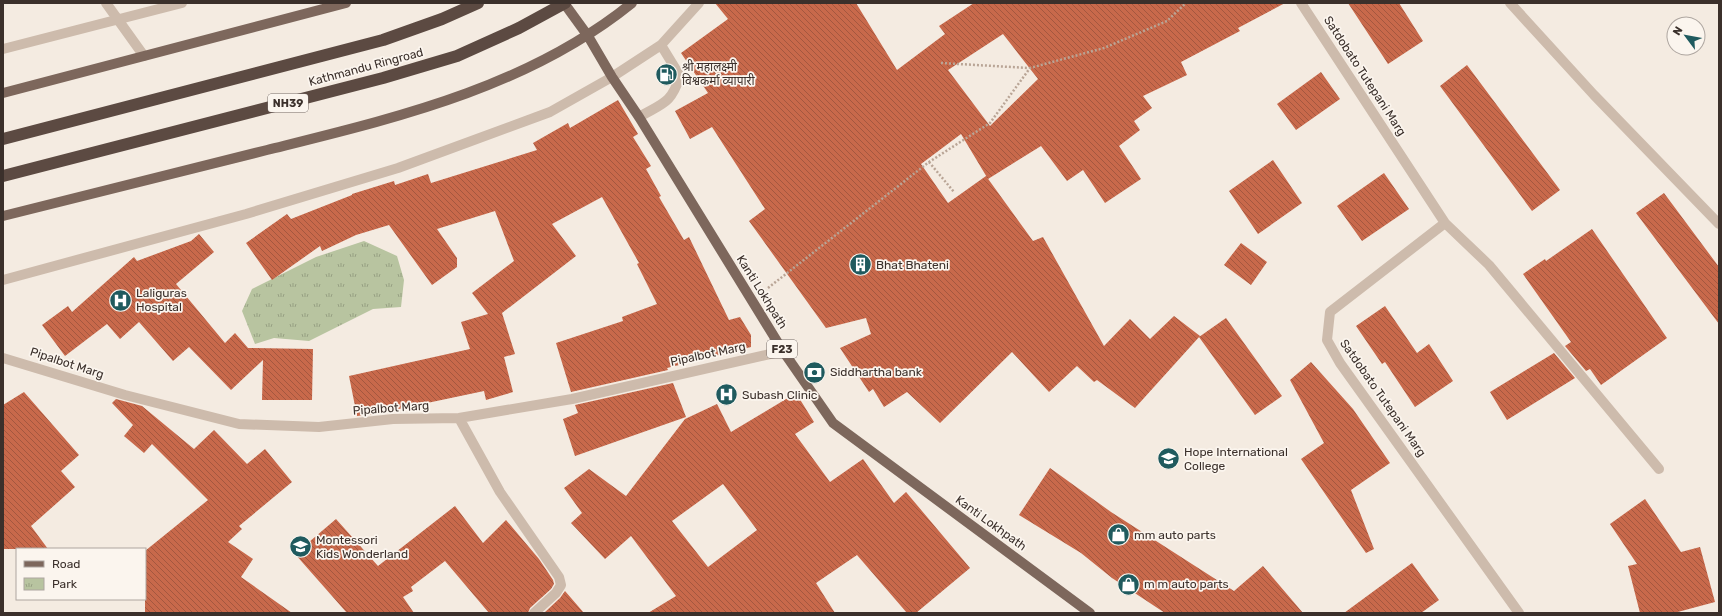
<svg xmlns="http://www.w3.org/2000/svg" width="1722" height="616" font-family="Rubik,'Noto Sans Devanagari',sans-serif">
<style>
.park{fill:url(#park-tufts)}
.building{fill:url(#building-back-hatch);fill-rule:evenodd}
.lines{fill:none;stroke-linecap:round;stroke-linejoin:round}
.path{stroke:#b9a596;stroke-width:2.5;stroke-dasharray:2 2;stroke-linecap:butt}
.minor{stroke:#cdbbac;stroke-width:10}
.major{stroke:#7d675c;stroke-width:10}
.highway{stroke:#5c4a42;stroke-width:12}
.labels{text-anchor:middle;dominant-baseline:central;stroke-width:3.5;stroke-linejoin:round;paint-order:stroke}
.shield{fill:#fbf5ee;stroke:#756b66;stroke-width:1}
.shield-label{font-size:11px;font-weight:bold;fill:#3b302b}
.street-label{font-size:12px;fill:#3b302b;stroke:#fbf5ee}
.poi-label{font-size:12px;fill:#3b302b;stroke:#fbf5ee;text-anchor:start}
</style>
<defs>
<pattern id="park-tufts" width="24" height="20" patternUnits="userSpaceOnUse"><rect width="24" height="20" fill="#b8c4a0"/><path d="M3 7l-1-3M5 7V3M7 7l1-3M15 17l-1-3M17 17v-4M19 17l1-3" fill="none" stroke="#97a083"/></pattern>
<pattern id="building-back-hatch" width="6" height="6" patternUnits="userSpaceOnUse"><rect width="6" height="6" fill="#c8694b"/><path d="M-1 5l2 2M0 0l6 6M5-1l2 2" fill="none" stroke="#a4573f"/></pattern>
</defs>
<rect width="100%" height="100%" fill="#f4ebe1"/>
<path class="park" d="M364 241 397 256 404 280 401 307 373 309 309 341 274 338 255 344 242 311 252 289 316 257Z"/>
<path class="building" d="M715 3H856L897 70 945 34 939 26 974 3H1285L1238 28 1240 31 1181 62 1187 75 1143 96 1152 108 1134 121 1140 130 1119 146 1141 179 1105 203 1083 170 1067 181 1041 146 988 179 961 134 921 164 948 203 986 176 1033 241 1043 237 1104 346 1130 319 1150 339 1174 316 1200 336 1135 408 1097 380 1094 382 1077 366 1049 392 1012 352 940 423 907 392 884 407 873 389 869 392 840 348 871 334 866 318 826 328 749 221 765 209 712 127 690 139 675 111 708 93 681 53 728 19ZM1003 34 1038 79 990 126 948 70Z
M1348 3H1399L1423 41 1388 64Z
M1467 65 1560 190 1532 211 1440 86Z
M1321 72 1340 99 1296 130 1277 104Z
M618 100 638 134 633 137 651 166 646 169 661 196 659 197 684 240 689 237 729 320 740 317 751 335V347L667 368 668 370 571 392 556 343 623 321 622 317 657 304 637 264 639 263 602 197 552 224 576 256 502 313 515 354 504 357 513 392 486 400 484 391 375 414 357 416 349 376 470 349 461 322 488 314 472 293 514 261 495 211 437 229 457 258V267L432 285 389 225 356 235 322 251 320 246 272 280 246 243 287 214 291 219 352 195V194L394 181 395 185 428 174 431 183 537 150 533 143 568 123 570 128Z
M1273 160 1302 203 1258 234 1229 191Z
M1384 173 1409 209 1362 241 1337 206Z
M1664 193 1719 267V324L1636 213Z
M1592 229 1667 338 1601 385 1590 369 1586 371 1565 346 1571 342 1523 274 1545 259 1546 261Z
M199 234 214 252 176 284 225 343 235 333 248 348 313 349 312 400H262L263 360 231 390 189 347 173 361 139 322 120 339 107 324 65 356 42 325 68 306 72 312 134 257 137 261 191 241Z
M1241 243 1267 262 1251 285 1224 265Z
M1385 306 1417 353 1429 344 1453 381 1415 407 1385 362 1382 364 1356 326Z
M1226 318 1282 396 1255 415 1199 337Z
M1554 353 1575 378 1507 420 1490 392Z
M1311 362 1353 409 1390 463 1351 490 1374 549 1366 553 1301 459 1324 443 1290 380Z
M673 383 686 417 575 456 563 419 578 413 575 405Z
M24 392 79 455 61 471 75 487 31 526 48 549H3V405Z
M796 393 814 422 795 434 830 482 863 459 894 503 906 492 970 568 916 613H907L857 555 816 583 835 613H648L676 596 631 536 605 559 571 523 582 513 564 488 589 469 626 496 685 419 717 404 731 432ZM723 484 757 530 708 567 672 521Z
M116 399 142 406 194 449 214 430 247 464 265 449 292 482 239 526 242 529 228 542 253 559 241 577 292 613H145V551L208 500 152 444 144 453 124 436 133 425 112 403Z
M1050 468 1111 512 1234 591 1263 566 1303 613H1165L1112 578 1081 553 1019 515Z
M1645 499 1681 552 1700 547 1715 602 1674 613H1640L1628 566 1637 564 1610 524Z
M455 506 483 543 506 520 539 559 553 580 554 584 551 589 530 608 528 613H489L445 561 411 587 413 591 403 597 414 613H347L295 554 336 519 378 566Z
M1412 563 1439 600 1421 613H1344Z
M565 591 584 613H544L560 598Z"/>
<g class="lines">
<path class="path" d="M941 63 1029 68
M929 162 954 192
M768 288 929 162 990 123 1030 68 1104 48 1167 21 1186 3"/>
<path class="minor" d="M106 3 144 56
M1301 3 1445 223 1489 265 1659 469
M1510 3 1594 95 1719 224
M3 49 182 3
M639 117C663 103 671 104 680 76L661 45
M1445 223 1330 312 1327 340 1340 363 1519 613
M3 280 246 214 398 168 550 112 612 77 661 45 699 3
M3 358 125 395 239 424 319 427 393 419 459 418 572 399 783 351
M459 418 500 492 559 577 561 585 556 593 534 613"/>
<path class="major" d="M564 3 588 36 612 77 639 117 783 351 833 423 1090 613
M3 93 346 3
M3 216C91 194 179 172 267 150 395 118 527 88 632 3"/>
<path class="highway" d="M3 139 383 40 442 19 478 3
M3 176 383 78 457 56 519 28 565 3"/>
</g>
<defs>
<symbol id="fuel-disc" viewBox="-11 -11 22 22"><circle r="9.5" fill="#1f5a5e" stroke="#fbf5ee"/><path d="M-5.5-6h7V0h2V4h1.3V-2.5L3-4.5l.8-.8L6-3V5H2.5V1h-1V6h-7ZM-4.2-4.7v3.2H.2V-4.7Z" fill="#fff"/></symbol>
<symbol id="building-disc" viewBox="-11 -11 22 22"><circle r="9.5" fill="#1f5a5e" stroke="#fbf5ee"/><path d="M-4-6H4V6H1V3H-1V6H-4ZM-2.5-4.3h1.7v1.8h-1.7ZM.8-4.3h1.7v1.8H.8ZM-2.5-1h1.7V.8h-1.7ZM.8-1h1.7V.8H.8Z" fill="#fff"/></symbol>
<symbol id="hospital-disc" viewBox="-11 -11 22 22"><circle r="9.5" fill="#1f5a5e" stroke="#fbf5ee"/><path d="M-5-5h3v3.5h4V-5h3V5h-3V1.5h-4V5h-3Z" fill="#fff"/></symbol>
<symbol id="bank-disc" viewBox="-11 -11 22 22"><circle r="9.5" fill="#1f5a5e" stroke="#fbf5ee"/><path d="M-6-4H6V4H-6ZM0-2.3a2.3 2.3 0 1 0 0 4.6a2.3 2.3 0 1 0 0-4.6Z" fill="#fff"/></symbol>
<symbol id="university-disc" viewBox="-11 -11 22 22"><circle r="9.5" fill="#1f5a5e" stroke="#fbf5ee"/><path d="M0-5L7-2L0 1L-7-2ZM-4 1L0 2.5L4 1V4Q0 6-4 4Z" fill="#fff"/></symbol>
<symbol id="shop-disc" viewBox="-11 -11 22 22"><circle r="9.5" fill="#1f5a5e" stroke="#fbf5ee"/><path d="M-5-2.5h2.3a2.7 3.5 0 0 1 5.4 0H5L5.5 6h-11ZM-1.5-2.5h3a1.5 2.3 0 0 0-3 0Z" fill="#fff"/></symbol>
<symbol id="school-disc" viewBox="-11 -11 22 22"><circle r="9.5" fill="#1f5a5e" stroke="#fbf5ee"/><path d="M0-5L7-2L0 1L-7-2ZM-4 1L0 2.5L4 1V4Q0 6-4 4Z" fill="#fff"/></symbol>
</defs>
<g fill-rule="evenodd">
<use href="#fuel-disc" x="654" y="62" width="25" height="25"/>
<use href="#building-disc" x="848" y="252" width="25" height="25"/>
<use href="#hospital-disc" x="108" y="288" width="25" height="25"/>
<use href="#bank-disc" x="802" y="360" width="25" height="25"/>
<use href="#hospital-disc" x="714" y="382" width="25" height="25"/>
<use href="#university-disc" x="1156" y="446" width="25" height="25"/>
<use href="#shop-disc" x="1106" y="522" width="25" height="25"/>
<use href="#school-disc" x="288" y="534" width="25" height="25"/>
<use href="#shop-disc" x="1116" y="572" width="25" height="25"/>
</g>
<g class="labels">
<g class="shield">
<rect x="268" y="94" width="40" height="18" rx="3"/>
<rect x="767" y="340" width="30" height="18" rx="3"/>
</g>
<g class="shield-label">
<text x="288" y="103">NH39</text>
<text x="782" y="349">F23</text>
</g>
<g class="street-label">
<text transform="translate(366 67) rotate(-15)">Kathmandu Ringroad</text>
<text transform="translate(1365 76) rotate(57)">Satdobato Tutepani Marg</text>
<text transform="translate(762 292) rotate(58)">Kanti Lokhpath</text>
<text transform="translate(708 354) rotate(-12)">Pipalbot Marg</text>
<text transform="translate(67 363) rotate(18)">Pipalbot Marg</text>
<text transform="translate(1383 398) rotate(55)">Satdobato Tutepani Marg</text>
<text transform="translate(391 408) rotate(-4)">Pipalbot Marg</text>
<text transform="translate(991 523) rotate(36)">Kanti Lokhpath</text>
</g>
<g class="poi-label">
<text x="682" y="67">श्री महालक्ष्मी<tspan x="682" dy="14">विश्वकर्मा व्यापारी</tspan></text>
<text x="876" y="265">Bhat Bhateni</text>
<text x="136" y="293">Laliguras<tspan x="136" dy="14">Hospital</tspan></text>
<text x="830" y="372">Siddhartha bank</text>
<text x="742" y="395">Subash Clinic</text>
<text x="1184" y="452">Hope International<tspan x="1184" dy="14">College</tspan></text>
<text x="1134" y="535">mm auto parts</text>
<text x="316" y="540">Montessori<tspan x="316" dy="14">Kids Wonderland</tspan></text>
<text x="1144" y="584">m m auto parts</text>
</g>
</g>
<rect width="1722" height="616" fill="none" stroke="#3b302b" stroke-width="8"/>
<rect x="16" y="548" width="130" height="52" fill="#fbf5ee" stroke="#aea6a0"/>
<rect x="24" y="561" width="20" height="6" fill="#7d675c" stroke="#aea6a0"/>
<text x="52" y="568" font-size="12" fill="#3b302b">Road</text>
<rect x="24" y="578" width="20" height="12" fill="url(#park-tufts)" stroke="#aea6a0"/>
<text x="52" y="588" font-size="12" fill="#3b302b">Park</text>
<g transform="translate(1686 36) rotate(302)"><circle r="19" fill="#fbf5ee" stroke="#aea6a0"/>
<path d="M0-3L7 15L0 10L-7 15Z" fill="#1f5a5e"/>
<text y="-6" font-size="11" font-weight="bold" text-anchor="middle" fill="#3b302b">N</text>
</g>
</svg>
